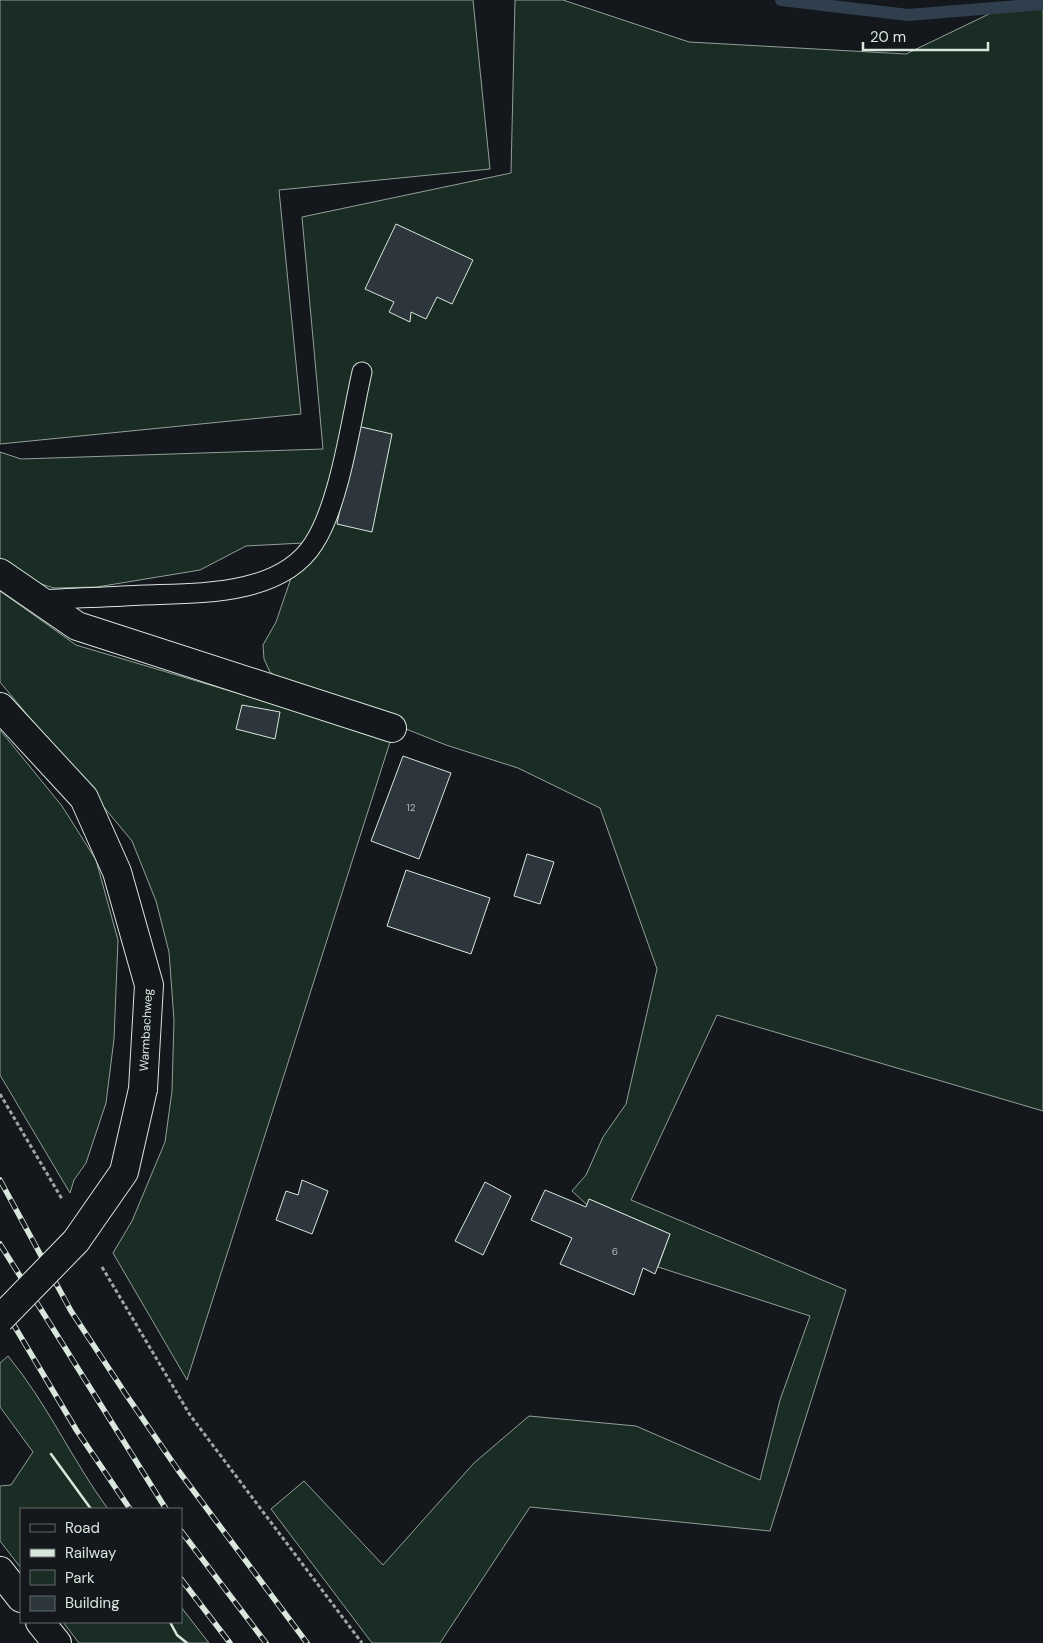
<svg xmlns="http://www.w3.org/2000/svg" width="1043" height="1643" font-family="'DM Sans',sans-serif">
<style>
.green{fill:#1a2d24;stroke:#939e99}
.lines{fill:none;stroke-linecap:round;stroke-linejoin:round}
.stream{stroke:#2f3f4d;stroke-width:12}
.building{fill:#2c363c;stroke:#d8e6dc}
.lane-casing{stroke:#d8e6dc;stroke-width:21}
.street-casing{stroke:#d8e6dc;stroke-width:30}
.secondary-casing{stroke:#d8e6dc;stroke-width:30}
.path{stroke:#9da8a2;stroke-width:3;stroke-dasharray:4 2.5;stroke-linecap:butt}
.lane{stroke:#14181c;stroke-width:19}
.street{stroke:#14181c;stroke-width:28}
.secondary{stroke:#14181c;stroke-width:28}
.rail-casing{stroke:#d8e6dc;stroke-width:5.5}
.rail{stroke:#14181c;stroke-width:4;stroke-dasharray:11;stroke-linecap:butt}
.street-bridge-casing{stroke:#d8e6dc;stroke-width:30;stroke-linecap:butt}
.street-bridge{stroke:#14181c;stroke-width:28}
.wall{stroke:#d8e6dc;stroke-width:2.5}
.labels{text-anchor:middle;dominant-baseline:central;stroke-width:4;stroke-linejoin:round;paint-order:stroke}
.number-label{font-size:10px;fill:#adbab4}
.street-label{font-size:12px;fill:#d8e6dc;stroke:#14181c}
</style>
<rect width="100%" height="100%" fill="#14181c"/>
<path class="green" d="M0 0H473L490 169 279 190 301 414 0 444Z
M515 0H563L689 42 906 54 1018 0H1043V1111L717 1015 631 1200 846 1290 770 1531 530 1507 440 1643H372L271 1509 304 1481 383 1565 474 1463 529 1416 636 1426 760 1480 780 1400 810 1316 658 1267 670 1234 589 1199 587 1205 572 1191 586 1175 603 1137 626 1104 657 969 600 808 518 768 446 745 339 702 284 683 270 672 264 659 263 645 276 622 303 543 246 546 200 570 97 587 54 588 25 579 0 564V452L21 459 323 449 302 217 511 173Z
M0 591 76 645 391 739 187 1380 113 1253 132 1221 165 1142 172 1091 174 1020 169 952 156 901 132 841 0 682Z
M0 730 62 806 96 860 118 940 114 1039 106 1103 86 1163 74 1180 70 1193 0 1075Z
M8 1356C47 1403 72 1460 108 1509H21V1568L0 1541V1486L11 1485 33 1452 0 1407V1363Z
M181 1607 209 1643H79L63 1622H181Z"/>
<g class="lines">
<path class="stream" d="M781 0 908 15 1043 4"/>
</g>
<path class="building" d="M396 224 473 260 452 304 437 297 426 319 411 312 410 322 389 312 394 302 365 289Z
M357 426 392 434 372 532 337 524Z
M242 705 280 712 275 739 236 729Z
M403 756 451 773 419 859 371 841Z
M527 854 554 862 540 904 514 896Z
M406 870 490 898 471 954 387 926Z
M302 1180 328 1191 312 1234 276 1220 286 1191 298 1195Z
M485 1182 511 1196 483 1255 455 1241Z
M545 1190 586 1207 589 1199 670 1234 655 1274 643 1268 634 1295 560 1264 572 1238 531 1220Z"/>
<g class="lines">
<defs>
<path id="lane" d="M38 600C73 598 109 597 144 595 199 593 281 596 314 543 340 503 351 420 362 372"/>
<path id="street" d="M0 573 77 626 392 728
M0 707 84 798 117 872 149 985 143 1089"/>
<path id="secondary" d="M0 1571 21 1598
M40 1622 57 1643"/>
</defs>
<use href="#lane" class="lane-casing"/>
<use href="#street" class="street-casing"/>
<use href="#secondary" class="secondary-casing"/>
<path class="path" d="M0 1094 62 1199
M102 1267 190 1415 362 1643"/>
<use href="#lane" class="lane"/>
<use href="#street" class="street"/>
<use href="#secondary" class="secondary"/>
<defs>
<path id="rail" d="M0 1180 71 1311 125 1393 178 1470 307 1643
M0 1244 166 1509
M0 1302 77 1431 130 1509
M181 1531 266 1643
M181 1579 230 1643"/>
</defs>
<use href="#rail" class="rail-casing"/>
<use href="#rail" class="rail"/>
<defs>
<path id="street-bridge" d="M0 1319 76 1241 124 1172 143 1089"/>
</defs>
<use href="#street-bridge" class="street-bridge-casing"/>
<use href="#street-bridge" class="street-bridge"/>
<path class="wall" d="M51 1454 91 1509
M170 1622 177 1635 187 1643"/>
</g>
<g class="labels">
<g class="number-label">
<text x="411" y="807">12</text>
<text x="615" y="1251">6</text>
</g>
<g class="street-label">
<text transform="translate(146 1030) rotate(-87)">Warmbachweg</text>
</g>
</g>
<rect x="20" y="1508" width="162" height="115" fill="#14181c" stroke="#626a69"/>
<rect x="30" y="1524" width="25" height="8" fill="#14181c" stroke="#626a69"/>
<text x="65" y="1533" font-size="15" fill="#d8e6dc">Road</text>
<rect x="30" y="1549" width="25" height="8" fill="#d8e6dc" stroke="#626a69"/>
<text x="65" y="1558" font-size="15" fill="#d8e6dc">Railway</text>
<rect x="30" y="1570" width="25" height="15" fill="#1a2d24" stroke="#626a69"/>
<text x="65" y="1583" font-size="15" fill="#d8e6dc">Park</text>
<rect x="30" y="1596" width="25" height="15" fill="#2c363c" stroke="#626a69"/>
<text x="65" y="1608" font-size="15" fill="#d8e6dc">Building</text>
<path d="M863 42v8h125v-8" fill="none" stroke="#d8e6dc" stroke-width="2.5"/>
<text x="870" y="42" font-size="15" fill="#d8e6dc" stroke="#14181c" stroke-width="4" paint-order="stroke">20 m</text>
</svg>
